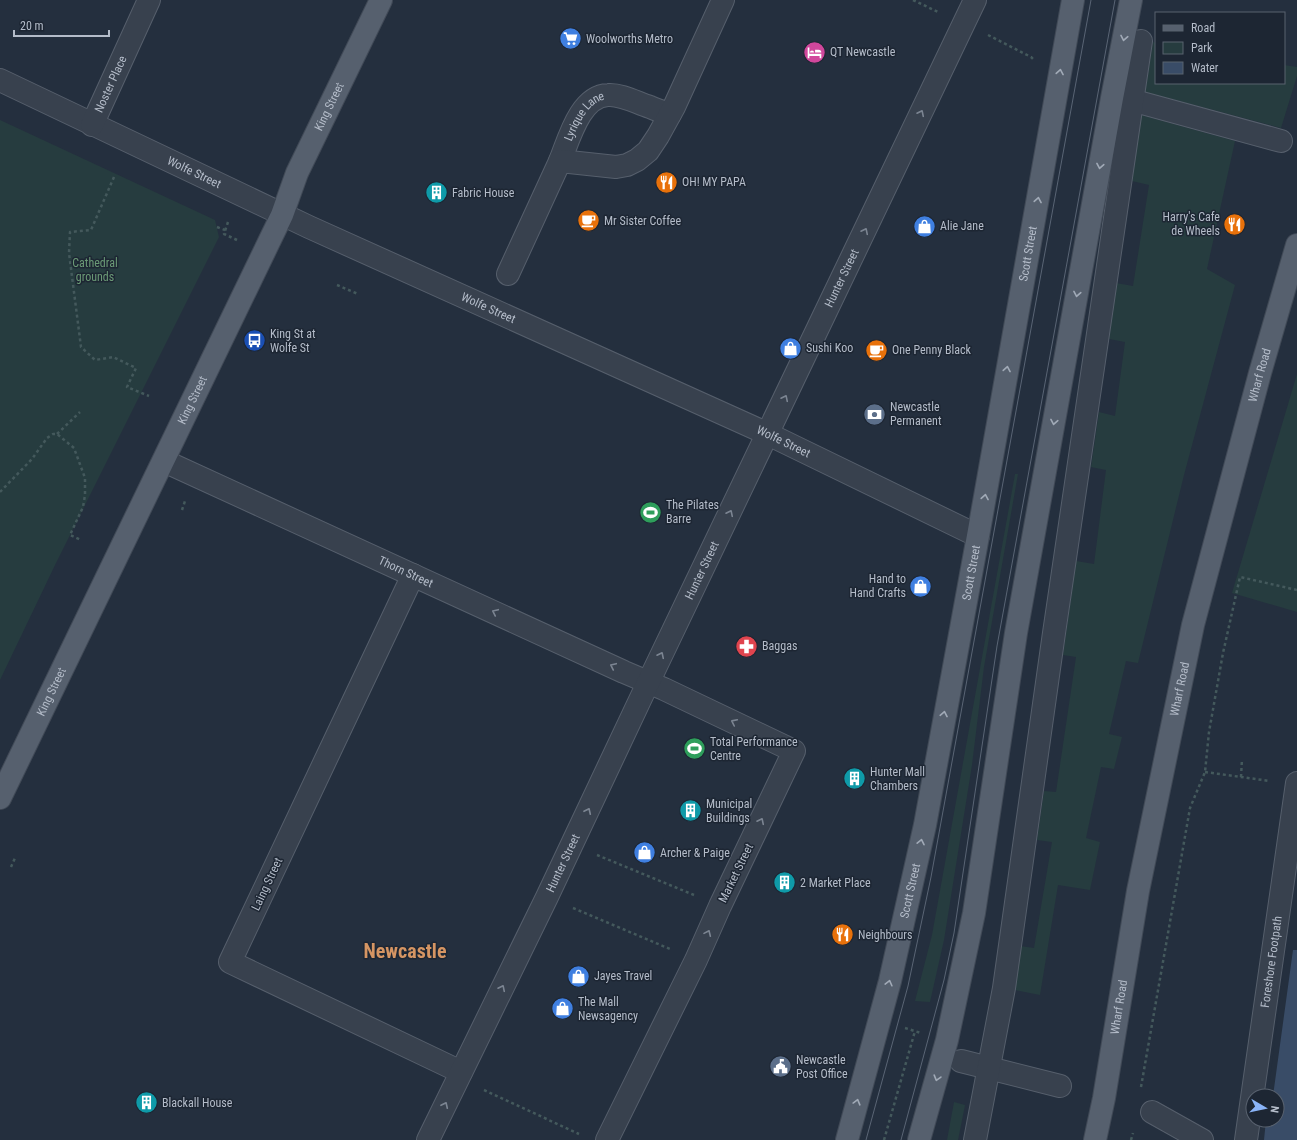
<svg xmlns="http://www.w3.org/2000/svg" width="1297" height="1140" font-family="'Roboto Condensed',sans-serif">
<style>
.green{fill:#263c3f}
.water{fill:#394c67}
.pier{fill:#242f3e}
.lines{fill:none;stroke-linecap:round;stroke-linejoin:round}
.minor-casing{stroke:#565f6c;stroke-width:24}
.major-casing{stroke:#414a57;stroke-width:24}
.path{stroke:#44595c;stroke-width:2.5;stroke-dasharray:3 3;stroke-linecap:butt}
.minor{stroke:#38414e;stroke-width:22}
.major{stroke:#56606e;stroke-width:22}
.tram{stroke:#5a6575;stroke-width:1}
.oneway{stroke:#a1aab7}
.oneway2{stroke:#7c8592}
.labels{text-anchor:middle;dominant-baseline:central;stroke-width:3;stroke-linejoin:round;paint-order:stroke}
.poi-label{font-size:12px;fill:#b4bcc9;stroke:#1d2633;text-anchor:start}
.street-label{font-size:12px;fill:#b4bcc9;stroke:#1d2633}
.park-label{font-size:12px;fill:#6b9a76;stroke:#1d2633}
.town-label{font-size:20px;font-weight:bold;fill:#d59563;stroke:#1d2633}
</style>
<rect width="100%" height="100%" fill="#242f3e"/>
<path class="green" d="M1153 42 1156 43V83H1284V65L1297 67V76L1281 128 1145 92Z
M1141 115 1235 141 1207 269 1235 285 1184 475 1138 663 1126 661 1109 734 1122 737 1114 769 1101 767 1086 838 1100 842 1090 890 1058 885 1040 995 1015 990 1020 946 1034 948 1052 842 1037 840 1044 791 1056 792 1076 657 1063 655 1076 561 1094 564 1106 470 1091 467 1099 412 1115 416 1125 342 1109 339 1116 283 1133 286 1149 185 1132 181Z
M0 120 215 220 219 237 56 563 0 680Z
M1297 374V612L1232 593Z
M1015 474H1018L984 667 972 765 944 940 930 1002 915 1001 932 935Z
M954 1102 965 1105 958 1140H947Z"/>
<path class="water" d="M1297 866V1140H1264L1266 1120H1277V1096H1270Z"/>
<path class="pier" d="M1297 864V950H1293L1273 1096H1268L1284 965 1290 899 1296 865Z"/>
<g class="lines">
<defs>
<g id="minor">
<path id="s1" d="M0 80 309 227 768 434 978 536"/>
<path d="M1121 99 1142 103 1281 141"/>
<path id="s2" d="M92 125 149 0"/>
<path id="s3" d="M560 161C569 139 580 96 608 95 622 94 637 103 650 107 656 110 663 112 670 114"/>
<path d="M508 274 560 161 616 167 627 165 637 160 648 151 658 136 674 107 723 0"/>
<path id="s4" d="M164 461 624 672 664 689 794 751 720 906 696 960 607 1140"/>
<path d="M413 575 230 962 461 1072"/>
<path d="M961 1061 1060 1086"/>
<path d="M1152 1112 1202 1140"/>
<path id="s5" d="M428 1140 547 897 648 683 975 0"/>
<path d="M975 1140 1004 988 1054 633 1141 41"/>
<path id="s6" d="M1246 1140 1297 783"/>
</g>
<g id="major">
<path id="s7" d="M0 798 282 215 297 173 381 0"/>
<path id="s8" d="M847 1140 890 981 925 825 978 536 1073 0"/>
<path d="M919 1140 947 1040 974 913 1016 633 1112 98 1131 0"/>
<path id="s9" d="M1095 1140 1104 1098 1138 891 1193 625 1260 373 1297 245"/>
</g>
</defs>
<use href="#minor" class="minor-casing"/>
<use href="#major" class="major-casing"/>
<path class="path" d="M913 0 938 12
M988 35 1031 57 1034 60
M114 177 91 230 70 232 69 253 81 347 95 360 113 357 136 368 127 387 149 396
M228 222 224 234 237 240
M217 227 225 230
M337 285 358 294
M57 434 80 412
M0 492 32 459 47 438 53 434H57L74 448 85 478V495L83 507 70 535 81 540
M182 510 185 501
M1205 772 1270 781
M1241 777 1242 759
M597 855 694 895
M11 867 15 858
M573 908 670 949
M905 1028 921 1033
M1141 1087 1190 808 1205 772 1209 732 1223 653 1240 577 1297 590
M484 1090 579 1134
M884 1140 915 1031
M1131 1140 1133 1133"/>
<use href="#minor" class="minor"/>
<use href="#major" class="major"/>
<path class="tram" d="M866 1140 908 986 931 877 1091 0
M901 1140 944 980 954 933 997 646 1115 0"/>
</g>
<defs><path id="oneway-chevron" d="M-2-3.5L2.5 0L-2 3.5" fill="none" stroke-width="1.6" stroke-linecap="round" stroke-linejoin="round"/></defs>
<g class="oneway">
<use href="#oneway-chevron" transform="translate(1124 38) rotate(101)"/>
<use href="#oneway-chevron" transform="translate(1060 72) rotate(-80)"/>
<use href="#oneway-chevron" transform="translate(1100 166) rotate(100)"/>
<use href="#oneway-chevron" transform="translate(1038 200) rotate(-80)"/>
<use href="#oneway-chevron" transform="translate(1077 294) rotate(100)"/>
<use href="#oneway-chevron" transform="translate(1007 369) rotate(-80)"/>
<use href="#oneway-chevron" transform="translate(1054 422) rotate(100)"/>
<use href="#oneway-chevron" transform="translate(985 497) rotate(-80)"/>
<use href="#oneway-chevron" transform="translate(944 714) rotate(-79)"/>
<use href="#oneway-chevron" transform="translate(921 842) rotate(-78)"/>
<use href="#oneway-chevron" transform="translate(889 983) rotate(-76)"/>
<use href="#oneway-chevron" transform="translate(937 1078) rotate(106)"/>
<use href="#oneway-chevron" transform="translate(857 1102) rotate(-75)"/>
</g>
<g class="oneway2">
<use href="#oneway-chevron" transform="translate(921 113) rotate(-64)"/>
<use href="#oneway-chevron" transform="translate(865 231) rotate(-64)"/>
<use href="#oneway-chevron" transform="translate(785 398) rotate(-64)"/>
<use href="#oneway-chevron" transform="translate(730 513) rotate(-64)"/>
<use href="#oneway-chevron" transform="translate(495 612) rotate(-155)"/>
<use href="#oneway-chevron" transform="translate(661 655) rotate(-64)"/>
<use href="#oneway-chevron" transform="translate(613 666) rotate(-155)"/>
<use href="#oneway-chevron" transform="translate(734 722) rotate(-154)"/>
<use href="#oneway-chevron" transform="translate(588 811) rotate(-65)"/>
<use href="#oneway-chevron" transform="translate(761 821) rotate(-64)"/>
<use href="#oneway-chevron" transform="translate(708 933) rotate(-66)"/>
<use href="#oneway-chevron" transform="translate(502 988) rotate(-64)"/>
<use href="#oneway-chevron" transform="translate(445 1105) rotate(-65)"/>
</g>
<defs>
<symbol id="supermarket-disc" viewBox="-11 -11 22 22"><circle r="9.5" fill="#3f7fe0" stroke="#1d2633"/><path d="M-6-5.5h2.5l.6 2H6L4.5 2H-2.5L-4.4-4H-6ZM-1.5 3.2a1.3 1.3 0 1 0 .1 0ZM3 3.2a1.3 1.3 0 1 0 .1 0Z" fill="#fff"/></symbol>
<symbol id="hotel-disc" viewBox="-11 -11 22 22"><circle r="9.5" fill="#d1479c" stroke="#1d2633"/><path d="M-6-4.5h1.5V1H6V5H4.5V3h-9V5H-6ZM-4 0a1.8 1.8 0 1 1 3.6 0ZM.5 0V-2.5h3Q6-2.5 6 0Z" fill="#fff"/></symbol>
<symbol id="restaurant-disc" viewBox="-11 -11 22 22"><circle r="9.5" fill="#e8710a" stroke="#1d2633"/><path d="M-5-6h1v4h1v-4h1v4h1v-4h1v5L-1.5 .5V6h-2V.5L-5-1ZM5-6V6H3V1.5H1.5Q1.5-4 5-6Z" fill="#fff"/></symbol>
<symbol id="building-disc" viewBox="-11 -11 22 22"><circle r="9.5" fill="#0f9aa8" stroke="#1d2633"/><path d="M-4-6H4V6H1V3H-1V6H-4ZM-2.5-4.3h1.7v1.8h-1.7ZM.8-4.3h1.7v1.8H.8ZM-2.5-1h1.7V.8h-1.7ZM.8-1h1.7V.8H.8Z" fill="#fff"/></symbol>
<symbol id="cafe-disc" viewBox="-11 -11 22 22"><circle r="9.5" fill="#e8710a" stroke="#1d2633"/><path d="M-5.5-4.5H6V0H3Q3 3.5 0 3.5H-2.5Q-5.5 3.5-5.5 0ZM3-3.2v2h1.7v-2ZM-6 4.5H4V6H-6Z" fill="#fff"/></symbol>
<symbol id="shop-disc" viewBox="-11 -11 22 22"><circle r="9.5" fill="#3f7fe0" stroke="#1d2633"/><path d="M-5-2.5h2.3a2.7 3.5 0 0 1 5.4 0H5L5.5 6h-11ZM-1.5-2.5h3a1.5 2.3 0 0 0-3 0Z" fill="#fff"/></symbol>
<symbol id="bus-disc" viewBox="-11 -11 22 22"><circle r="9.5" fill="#1a4fb4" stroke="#1d2633"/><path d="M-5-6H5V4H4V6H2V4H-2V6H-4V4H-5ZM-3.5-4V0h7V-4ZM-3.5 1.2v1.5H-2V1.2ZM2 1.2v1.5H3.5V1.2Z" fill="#fff"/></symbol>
<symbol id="bank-disc" viewBox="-11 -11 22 22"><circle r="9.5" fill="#5c6f8a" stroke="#1d2633"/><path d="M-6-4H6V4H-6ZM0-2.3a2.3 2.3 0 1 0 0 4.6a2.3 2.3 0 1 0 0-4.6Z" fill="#fff"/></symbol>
<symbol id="stadium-disc" viewBox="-11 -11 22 22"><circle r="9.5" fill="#2e9e5b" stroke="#1d2633"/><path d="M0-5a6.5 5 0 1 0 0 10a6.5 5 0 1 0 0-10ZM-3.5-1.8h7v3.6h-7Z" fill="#fff"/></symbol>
<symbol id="pharmacy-disc" viewBox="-11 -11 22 22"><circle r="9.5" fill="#e0444e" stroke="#1d2633"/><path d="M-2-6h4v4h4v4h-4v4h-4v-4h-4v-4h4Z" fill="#fff"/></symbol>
<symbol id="civic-disc" viewBox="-11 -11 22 22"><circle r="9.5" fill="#5c6f8a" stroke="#1d2633"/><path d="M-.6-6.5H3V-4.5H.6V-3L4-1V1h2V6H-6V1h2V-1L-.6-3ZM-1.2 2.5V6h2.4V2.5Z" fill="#fff"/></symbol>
</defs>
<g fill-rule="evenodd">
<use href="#supermarket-disc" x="558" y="26" width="25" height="25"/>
<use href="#hotel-disc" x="802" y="40" width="25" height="25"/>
<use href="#restaurant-disc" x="654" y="170" width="25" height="25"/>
<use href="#building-disc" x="424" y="180" width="25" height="25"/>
<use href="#cafe-disc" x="576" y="208" width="25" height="25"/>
<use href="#restaurant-disc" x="1222" y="212" width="25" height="25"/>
<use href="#shop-disc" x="912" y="214" width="25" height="25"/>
<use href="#bus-disc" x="242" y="328" width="25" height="25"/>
<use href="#shop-disc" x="778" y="336" width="25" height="25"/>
<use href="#cafe-disc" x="864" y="338" width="25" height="25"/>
<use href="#bank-disc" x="862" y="402" width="25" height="25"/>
<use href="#stadium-disc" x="638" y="500" width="25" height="25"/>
<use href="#shop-disc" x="908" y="574" width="25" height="25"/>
<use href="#pharmacy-disc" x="734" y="634" width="25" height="25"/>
<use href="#stadium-disc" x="682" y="736" width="25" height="25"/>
<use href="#building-disc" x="842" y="766" width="25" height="25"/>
<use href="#building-disc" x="678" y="798" width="25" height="25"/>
<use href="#shop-disc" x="632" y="840" width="25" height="25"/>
<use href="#building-disc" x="772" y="870" width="25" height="25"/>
<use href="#restaurant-disc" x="830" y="922" width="25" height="25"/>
<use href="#shop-disc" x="566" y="964" width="25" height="25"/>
<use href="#shop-disc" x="550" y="996" width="25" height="25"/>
<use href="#civic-disc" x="768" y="1054" width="25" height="25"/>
<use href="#building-disc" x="134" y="1090" width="25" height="25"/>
</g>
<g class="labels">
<g class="poi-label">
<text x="586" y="39">Woolworths Metro</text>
<text x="830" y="52">QT Newcastle</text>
<text x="682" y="182">OH! MY PAPA</text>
<text x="452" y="193">Fabric House</text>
<text x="1220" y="217" text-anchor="end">Harry's Cafe<tspan x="1220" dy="14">de Wheels</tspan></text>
<text x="604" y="221">Mr Sister Coffee</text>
<text x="940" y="226">Alie Jane</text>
<text x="270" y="334">King St at<tspan x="270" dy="14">Wolfe St</tspan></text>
<text x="806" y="348">Sushi Koo</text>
<text x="892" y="350">One Penny Black</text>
<text x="890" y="407">Newcastle<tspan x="890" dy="14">Permanent</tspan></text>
<text x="666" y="505">The Pilates<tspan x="666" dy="14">Barre</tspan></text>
<text x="906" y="579" text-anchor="end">Hand to<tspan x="906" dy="14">Hand Crafts</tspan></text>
<text x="762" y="646">Baggas</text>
<text x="710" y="742">Total Performance<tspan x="710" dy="14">Centre</tspan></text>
<text x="870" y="772">Hunter Mall<tspan x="870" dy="14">Chambers</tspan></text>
<text x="706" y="804">Municipal<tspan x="706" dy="14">Buildings</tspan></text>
<text x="660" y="853">Archer &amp; Paige</text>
<text x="800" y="883">2 Market Place</text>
<text x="858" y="935">Neighbours</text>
<text x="594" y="976">Jayes Travel</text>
<text x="578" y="1002">The Mall<tspan x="578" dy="14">Newsagency</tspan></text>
<text x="796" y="1060">Newcastle<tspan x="796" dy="14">Post Office</tspan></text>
<text x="162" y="1103">Blackall House</text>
</g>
<g class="street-label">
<text stroke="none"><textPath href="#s2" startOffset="45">Noster Place</textPath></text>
<text stroke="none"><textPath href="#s7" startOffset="766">King Street</textPath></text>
<text stroke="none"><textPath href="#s3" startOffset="52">Lyrique Lane</textPath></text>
<text stroke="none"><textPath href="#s1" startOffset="215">Wolfe Street</textPath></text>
<text stroke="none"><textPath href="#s8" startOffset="905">Scott Street</textPath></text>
<text stroke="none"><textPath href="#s5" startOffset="956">Hunter Street</textPath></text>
<text stroke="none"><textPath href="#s1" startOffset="539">Wolfe Street</textPath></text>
<text stroke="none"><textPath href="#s9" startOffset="783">Wharf Road</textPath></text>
<text stroke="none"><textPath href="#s7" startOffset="442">King Street</textPath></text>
<text stroke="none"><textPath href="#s1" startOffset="863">Wolfe Street</textPath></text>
<text stroke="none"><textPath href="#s5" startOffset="632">Hunter Street</textPath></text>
<text stroke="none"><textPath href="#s4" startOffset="266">Thorn Street</textPath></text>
<text stroke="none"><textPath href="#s8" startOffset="581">Scott Street</textPath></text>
<text stroke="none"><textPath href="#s9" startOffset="459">Wharf Road</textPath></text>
<text stroke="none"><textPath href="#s7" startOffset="118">King Street</textPath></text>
<text stroke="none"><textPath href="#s5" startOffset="308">Hunter Street</textPath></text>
<text transform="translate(736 873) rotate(-64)">Market Street</text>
<text transform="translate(267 884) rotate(-65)">Laing Street</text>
<text stroke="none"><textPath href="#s8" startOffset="257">Scott Street</textPath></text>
<text stroke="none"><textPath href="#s6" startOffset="180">Foreshore Footpath</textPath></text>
<text stroke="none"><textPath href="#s9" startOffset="135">Wharf Road</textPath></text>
</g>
<g class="park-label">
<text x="95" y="263">Cathedral<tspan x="95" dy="14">grounds</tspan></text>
</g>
<g class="town-label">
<text x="405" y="951">Newcastle</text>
</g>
</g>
<rect x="1155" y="12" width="130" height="72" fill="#1d2633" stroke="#59626f"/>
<rect x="1163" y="25" width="20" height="6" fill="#56606e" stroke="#59626f"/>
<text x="1191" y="32" font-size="12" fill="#b4bcc9">Road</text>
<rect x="1163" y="42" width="20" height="12" fill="#263c3f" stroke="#59626f"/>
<text x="1191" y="52" font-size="12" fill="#b4bcc9">Park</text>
<rect x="1163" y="62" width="20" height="12" fill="#394c67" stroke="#59626f"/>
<text x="1191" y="72" font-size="12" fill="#b4bcc9">Water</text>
<g transform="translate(1265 1108) rotate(99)"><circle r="19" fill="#1d2633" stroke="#59626f"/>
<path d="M0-3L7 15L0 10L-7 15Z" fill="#8ab4f8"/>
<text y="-6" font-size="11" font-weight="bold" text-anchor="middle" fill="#b4bcc9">N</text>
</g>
<path d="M14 30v6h95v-6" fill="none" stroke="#b4bcc9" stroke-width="2"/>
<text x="20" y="30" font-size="12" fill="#b4bcc9" stroke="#1d2633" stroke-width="3" paint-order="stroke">20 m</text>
</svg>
